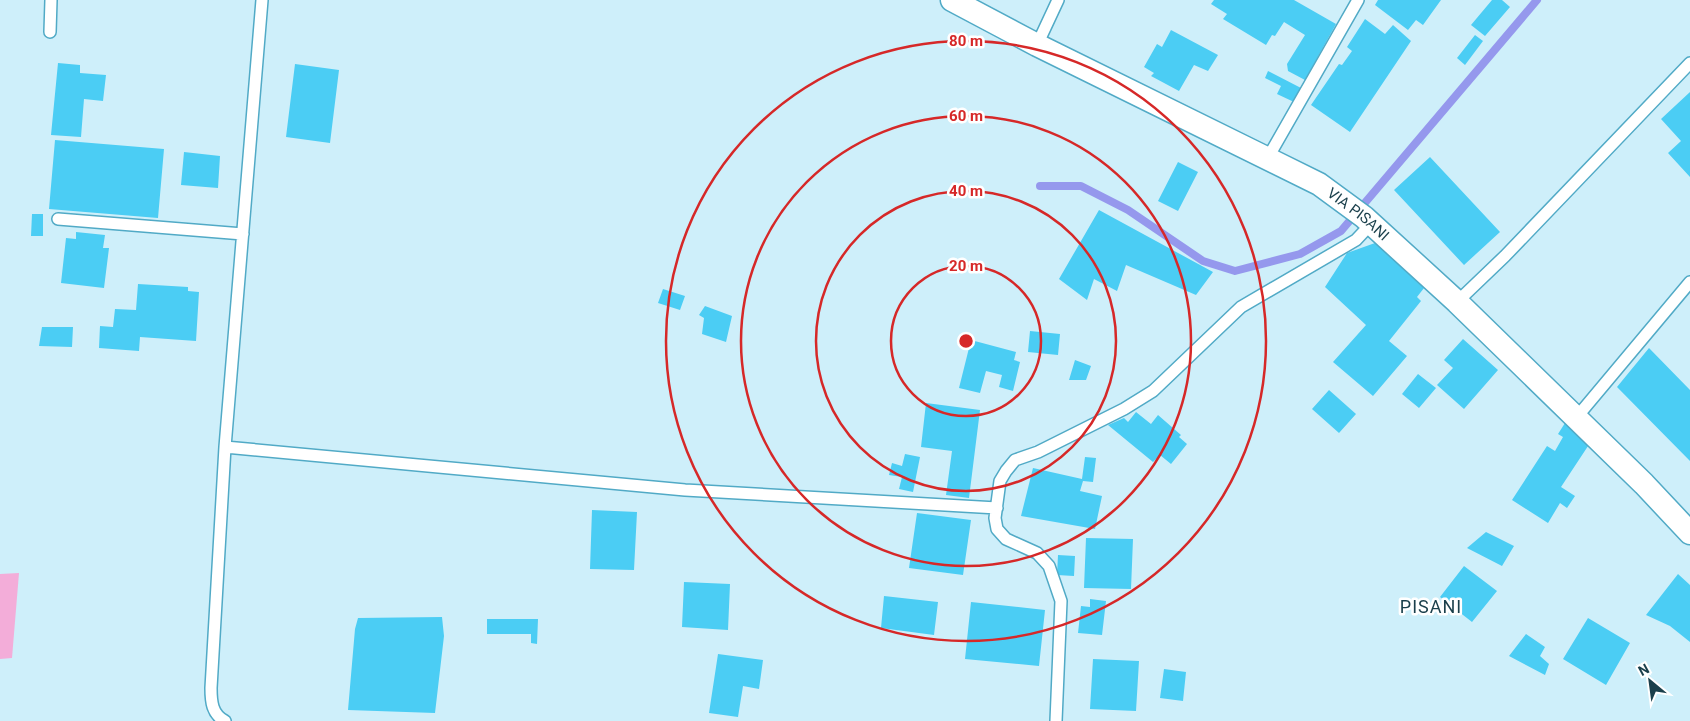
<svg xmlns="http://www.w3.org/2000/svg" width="1690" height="721" font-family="Roboto,sans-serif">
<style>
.green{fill:#f3add9}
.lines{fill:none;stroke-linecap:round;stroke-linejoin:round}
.stream{stroke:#9598ed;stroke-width:8}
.building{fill:#4bcdf4}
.lane-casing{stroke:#51aac6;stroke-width:14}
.street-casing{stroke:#51aac6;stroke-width:25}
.lane{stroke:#fff;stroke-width:11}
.street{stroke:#fff;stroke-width:22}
.ring{fill:none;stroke:#d62828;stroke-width:2.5}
.labels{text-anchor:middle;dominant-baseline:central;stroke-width:5;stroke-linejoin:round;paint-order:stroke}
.street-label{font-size:15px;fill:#1a3f4b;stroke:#fff}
.quarter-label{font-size:18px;letter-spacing:1px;fill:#1a3f4b;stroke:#fff}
.centre{fill:#d62828;stroke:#fff;stroke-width:2.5}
.ring-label{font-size:15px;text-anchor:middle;font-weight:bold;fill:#d62828;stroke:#fff;stroke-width:5;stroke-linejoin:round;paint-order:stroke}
</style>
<rect width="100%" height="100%" fill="#ceeffa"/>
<path class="green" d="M19 573 12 658 0 659V574Z"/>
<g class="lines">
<path class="stream" d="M1040 186H1081L1128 210 1203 261 1235 271 1300 254 1341 231 1537 0"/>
</g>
<path class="building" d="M1214 0H1294L1336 24 1305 80 1288 71 1287 64 1305 35 1284 22 1275 36 1272 35 1266 45 1223 19 1227 14 1211 4Z
M1378 0H1441L1423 25 1416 20 1408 30 1375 5Z
M1492 0H1502L1510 7 1485 36 1471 25Z
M1365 19 1385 34 1393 25 1411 41 1350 132 1311 105 1339 64 1342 65 1352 51 1347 47Z
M1171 30 1218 55 1208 71 1194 65 1179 91 1151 76 1154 73 1144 67 1157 44 1162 47Z
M1475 35 1483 41 1465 65 1457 58Z
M58 63 80 65V73L106 75 103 101 84 99 81 137 51 135Z
M295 64 339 70 330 143 286 137Z
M1268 71 1301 88 1294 102 1277 94 1281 86 1265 78Z
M1690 92V177L1668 153 1681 141 1661 119Z
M55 140 164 149 158 218 49 209Z
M184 152 220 156 218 188 181 185Z
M1430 157 1500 232 1464 265 1394 190Z
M1178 162 1198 172 1178 211 1158 201Z
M1099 210 1213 272 1196 295 1126 265 1117 291 1094 279 1087 300 1059 279Z
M32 214H43V236H31Z
M76 232 105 235 103 248H109L104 288 61 283 66 238 76 239Z
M1375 243 1424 288 1417 297 1421 301 1389 341 1407 356 1373 396 1333 362 1366 325 1325 287 1347 253Z
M138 284 188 287V291L199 292 196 341 140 337 139 351 99 348 100 326 113 327 115 309 136 310Z
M663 289 685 296 680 310 658 303Z
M705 306 732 316 726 342 702 334 704 318 699 315Z
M42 327H73L72 347 39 346Z
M1030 331 1060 334 1058 355 1028 352Z
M1463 339 1498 370 1464 409 1437 385 1453 368 1444 360Z
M971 340 1016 352 1014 360 1020 362 1013 391 999 387 1002 375 986 371 980 393 959 388Z
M1649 348 1690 390V461L1617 387Z
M1075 360 1091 366 1086 380H1069Z
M1418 374 1436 388 1419 408 1402 394Z
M1329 390 1356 414 1339 433 1312 409Z
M926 403 980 410 969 498 946 495 952 451 921 447Z
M1136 412 1151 424 1158 415 1181 435 1179 437 1187 444 1171 464 1160 455 1153 462 1108 425 1124 418 1128 422Z
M1565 423 1592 440 1561 487 1575 496 1567 508 1560 503 1548 523 1512 500 1547 446 1555 451 1563 437 1558 434Z
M905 454 920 457 913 492 899 489 902 477 889 475 892 463 902 466Z
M1085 457 1096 458 1093 482 1083 481 1080 491 1102 496 1095 529 1021 516 1033 468 1082 479Z
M592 510 637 512 634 570 590 569Z
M917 513 971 520 963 575 909 568Z
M1486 532 1514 546 1502 566 1467 548Z
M1086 538 1133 539 1131 589 1084 588Z
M1058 555 1075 556 1074 576 1057 575Z
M1464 566 1497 591 1472 622 1440 597Z
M1678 574 1690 585V642L1670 626 1646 615Z
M684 582 730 584 728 630 682 627Z
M884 596 938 602 934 635 881 628Z
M1090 599 1106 601 1102 635 1078 633 1081 606 1090 607Z
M971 602 1045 610 1039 666 965 659Z
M442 617 444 636 435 713 348 710 355 629 358 618Z
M1588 618 1630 643 1606 685 1563 659Z
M487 619H538L537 644 531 643V634H487Z
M1526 634 1545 647 1540 656 1549 664 1545 675 1509 656Z
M718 654 763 660 759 689 743 686 738 717 709 713Z
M1093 659 1139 661 1136 711 1090 709Z
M1164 669 1186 672 1183 701 1160 698Z"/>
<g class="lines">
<defs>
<path id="lane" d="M50 32 51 0
M1037 45 1058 0
M1266 161 1358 0
M58 219 243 234
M1457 302 1505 256 1690 63
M1576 418 1690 282
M225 447 685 490 997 508
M225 721C212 714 211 702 211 688L225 447 262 0
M1056 721 1061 601 1049 566 1037 553 1006 539 997 529 995 518 1000 481 1006 471 1015 460 1038 452 1124 409 1153 391 1241 307 1356 240 1371 224"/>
<g id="street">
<path id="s1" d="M952 0 1037 45 1319 184 1364 217 1457 302 1644 484 1690 533"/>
</g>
</defs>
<use href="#lane" class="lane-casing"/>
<use href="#street" class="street-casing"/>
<use href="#lane" class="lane"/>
<use href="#street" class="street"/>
</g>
<g class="ring">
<circle cx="966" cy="341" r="75"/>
<circle cx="966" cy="341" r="150"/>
<circle cx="966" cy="341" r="225"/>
<circle cx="966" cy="341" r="300"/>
</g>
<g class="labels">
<g class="street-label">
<text stroke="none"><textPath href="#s1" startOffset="460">VIA PISANI</textPath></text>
</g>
<g class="quarter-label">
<text x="1431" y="606">PISANI</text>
</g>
</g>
<circle cx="966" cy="341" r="8" class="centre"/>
<g class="ring-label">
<text x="966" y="46">80 m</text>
<text x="966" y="121">60 m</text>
<text x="966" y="196">40 m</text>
<text x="966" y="271">20 m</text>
</g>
<g transform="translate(1650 681) rotate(331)" stroke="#ffffff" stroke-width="4" paint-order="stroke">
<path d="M0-4L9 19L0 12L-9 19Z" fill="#1a3f4b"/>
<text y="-8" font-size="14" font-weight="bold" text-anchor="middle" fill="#1a3f4b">N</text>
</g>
</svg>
